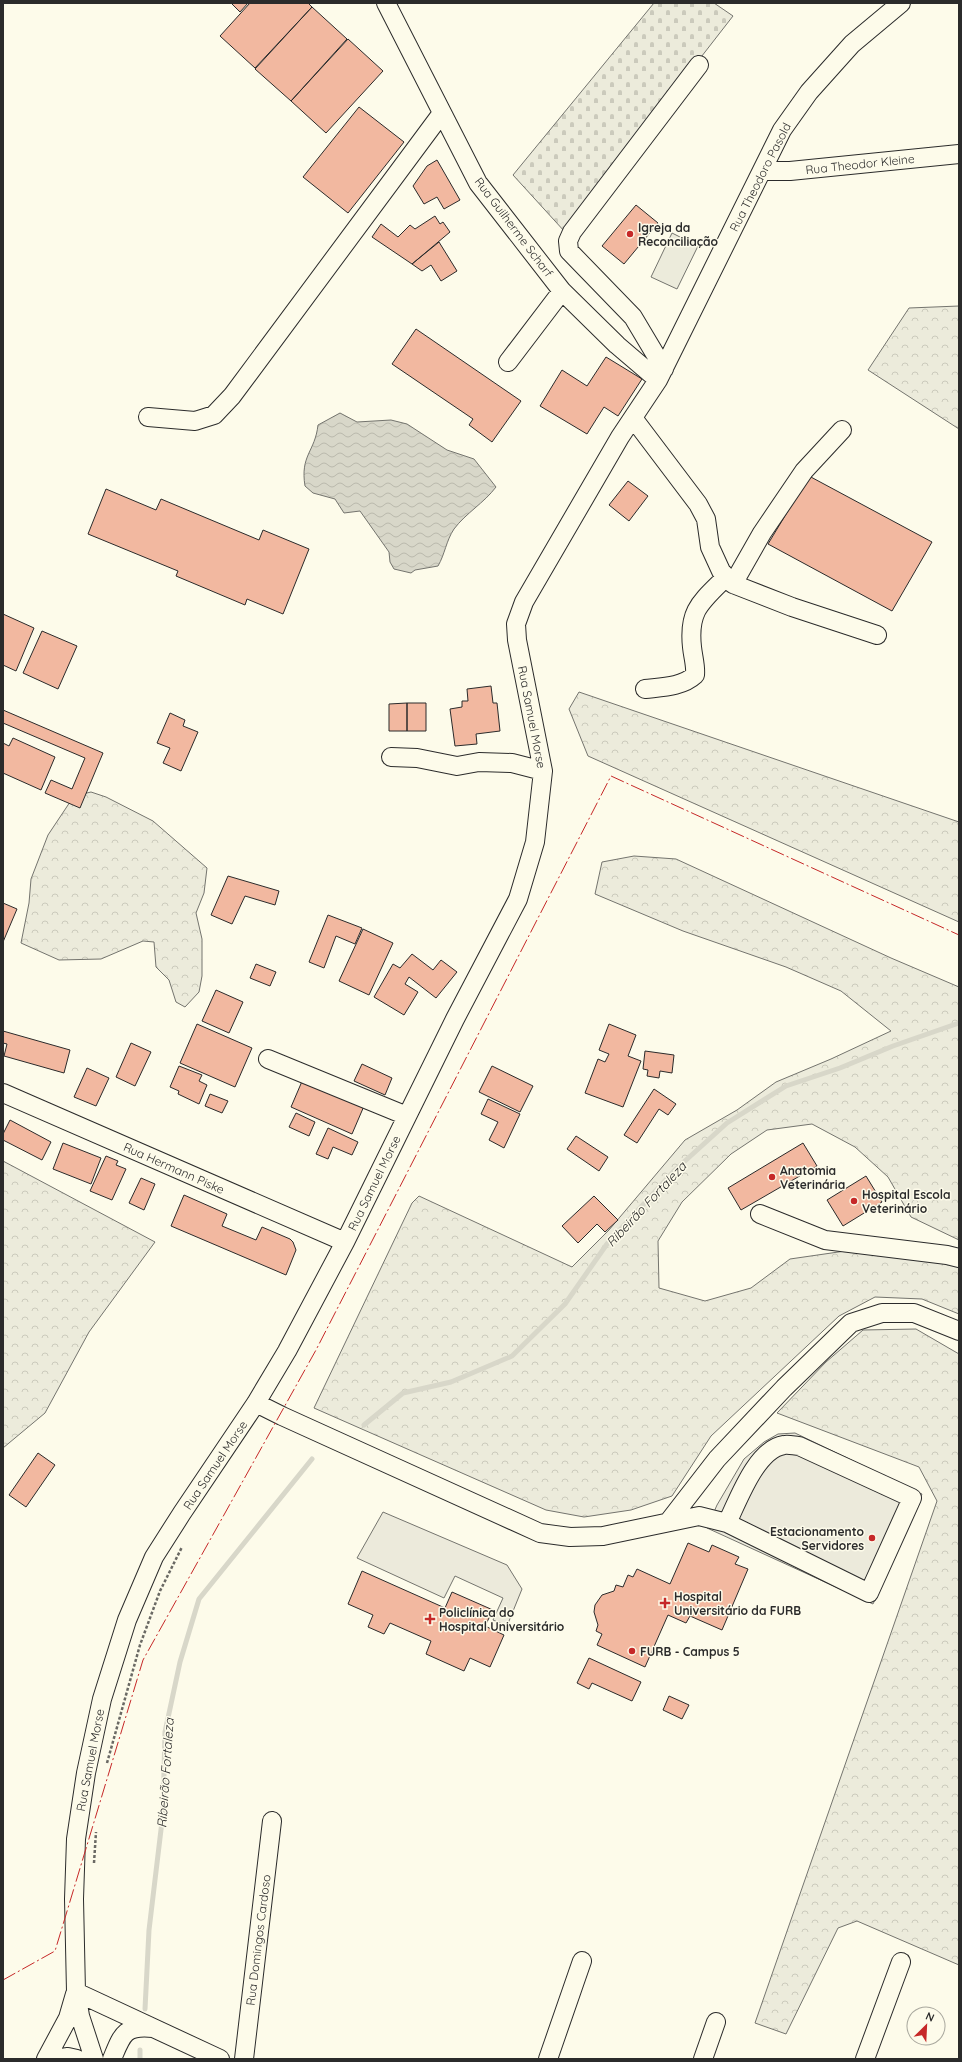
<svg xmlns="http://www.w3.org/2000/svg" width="962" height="2062" font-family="Quicksand,sans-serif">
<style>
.grass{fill:#ecebdb;stroke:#74746e}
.forest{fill:url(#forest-crowns);stroke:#74746e}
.cemetery{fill:url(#cemetery-stones);stroke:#74746e}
.parking{fill:#eceadb;stroke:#74746e}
.water{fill:url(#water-waves);stroke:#74746e}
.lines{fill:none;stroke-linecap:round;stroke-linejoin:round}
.stream{stroke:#d8d7c9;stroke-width:5}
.building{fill:#f2b8a0;stroke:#2b2b2b}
.minor-casing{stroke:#2b2b2b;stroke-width:20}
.path{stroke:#6a6964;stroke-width:2.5;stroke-dasharray:3 2;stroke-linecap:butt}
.minor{stroke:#fdfbea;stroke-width:18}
.power{stroke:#c62828;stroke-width:1;stroke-dasharray:14 3 2 3;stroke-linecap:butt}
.poi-dot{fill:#c62828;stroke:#fdfbea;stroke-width:1.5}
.labels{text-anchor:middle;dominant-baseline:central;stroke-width:3;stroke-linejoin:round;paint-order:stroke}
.street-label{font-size:12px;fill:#2b2b2b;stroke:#fdfbea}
.poi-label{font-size:12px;font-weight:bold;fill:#2b2b2b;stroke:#fdfbea;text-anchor:start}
.water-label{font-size:13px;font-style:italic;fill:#2b2b2b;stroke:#fdfbea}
</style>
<defs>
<pattern id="forest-crowns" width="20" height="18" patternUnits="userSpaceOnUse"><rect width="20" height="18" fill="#ecebdb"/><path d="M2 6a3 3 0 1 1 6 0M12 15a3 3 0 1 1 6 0" fill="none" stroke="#cbcabc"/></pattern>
<pattern id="cemetery-stones" width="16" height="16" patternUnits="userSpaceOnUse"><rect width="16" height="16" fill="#ecebdb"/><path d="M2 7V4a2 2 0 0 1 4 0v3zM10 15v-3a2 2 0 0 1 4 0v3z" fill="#cbcabc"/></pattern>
<pattern id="water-waves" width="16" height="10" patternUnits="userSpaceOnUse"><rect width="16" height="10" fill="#d8d7c9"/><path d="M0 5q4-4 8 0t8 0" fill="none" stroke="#bab9ad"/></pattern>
</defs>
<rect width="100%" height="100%" fill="#fdfbea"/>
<path class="grass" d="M672 233 698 246 677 289 651 277Z"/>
<path class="forest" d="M959 306V429L868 370 909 308Z
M579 692 959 822V922L588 756 569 709Z
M91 792 106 797 153 821 207 868 204 893 196 913 202 939V976L199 992 185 1007 176 1002 169 980 156 967 154 942 143 941 101 959 59 960 21 943 29 903 31 879 48 835 74 796Z
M634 856 676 859 891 958 959 987V1240L911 1217 888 1177 855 1147 812 1124 767 1130 731 1154 682 1202 658 1241 659 1288 705 1301 751 1288 790 1259 859 1249 959 1266V1314L922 1299 875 1297 839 1316 711 1436 672 1496 631 1510 584 1517 546 1510 314 1408 412 1203 419 1196 572 1267 609 1230 685 1140 737 1110 776 1082 831 1059 891 1031 841 991 786 967 683 931 595 894 602 862Z
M3 1161 155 1242 89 1332 45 1413 3 1448Z
M916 1329 959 1354V1965L857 1921 838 1928 786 2034 755 2023 937 1501 919 1467 777 1413 826 1362 863 1330Z"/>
<path class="cemetery" d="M654 3H714L733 16 565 232 513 175Z"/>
<path class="parking" d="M795 1433 922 1494 873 1604 707 1528 717 1505 744 1459 764 1442 778 1434Z
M383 1512 507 1565 522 1589 507 1626 493 1620 503 1598 455 1576 444 1598 357 1558Z"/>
<path class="water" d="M340 413 357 422 391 420 407 424 447 450 474 459 496 487C484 503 466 513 454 529 446 541 445 554 438 566L415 570 411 573 394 569 390 562 389 552 360 511 344 513 335 499 313 493 305 486C300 455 315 452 318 425Z"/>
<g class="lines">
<path class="stream" d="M364 1425 403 1393 451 1382 512 1356 565 1304 607 1244 675 1170 727 1123 786 1086 840 1068 893 1046 959 1023
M145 2009 149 1930 163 1813 165 1732 180 1662 199 1599 312 1459
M140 2059V2050"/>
</g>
<path class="building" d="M231 3H248L240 12Z
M250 3H308L312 7 255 68 220 36Z
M312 7 347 39 291 101 255 69Z
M348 39 383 71 326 133 291 101Z
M359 107 404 142 348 213 303 177Z
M437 160 460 200 444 209 437 197 424 204 413 186 427 166Z
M636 205 658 223 624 264 602 246Z
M435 216 440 224 443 222 450 232 412 264 372 237 381 224 398 237 410 225 415 229Z
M439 242 457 271 441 281 431 265 422 271 412 264Z
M416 329 521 401 492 442 469 425 473 419 392 364Z
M606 357 642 379 618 416 604 407 587 434 540 406 562 370 587 386Z
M809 476 932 542 892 611 768 544Z
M628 481 648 496 629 521 609 505Z
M106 489 156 510 161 499 259 540 263 530 309 549 283 614 247 599 245 605 176 576 178 571 88 534Z
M3 614 34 628 16 671 3 665Z
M42 631 77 646 58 689 23 673Z
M491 686 493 703H497L500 731 476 734 477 744 455 746 450 709 462 707V701H468L467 689Z
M407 703H426V731H407Z
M407 703V731H389V704Z
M3 710 103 753 80 808 45 793 51 780 72 789 85 758 3 723Z
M170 713 185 720 183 726 198 732 181 771 163 763 170 748 157 743Z
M13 738 55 757 41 790 3 773V743L9 746Z
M228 876 279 891 275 905 245 896 232 924 211 915Z
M3 903 17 909 3 942Z
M328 915 362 928 355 944 336 936 324 968 309 962Z
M363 929 393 943 369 995 339 981Z
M412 954 433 970 441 960 457 972 436 998 409 977 405 984 418 992 404 1015 374 997 393 964 400 968Z
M256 964 276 972 270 986 250 978Z
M216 990 243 1002 229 1033 202 1021Z
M197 1024 252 1048 235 1087 180 1063Z
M609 1024 636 1035 628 1056 641 1061 623 1107 585 1093 598 1059 605 1062 609 1054 599 1050Z
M3 1031 70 1050 64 1073 4 1056 7 1044 3 1043Z
M131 1043 151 1052 135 1086 116 1077Z
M645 1051 674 1055 672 1073 660 1071 659 1078 647 1076 648 1070 643 1069Z
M362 1064 392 1078 385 1095 354 1081Z
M179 1066 202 1075 199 1081 207 1085 199 1104 178 1094 179 1091 170 1087Z
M492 1066 533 1086 520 1112 479 1092Z
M87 1068 109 1078 96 1106 74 1097Z
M303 1079 364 1106 352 1134 291 1107Z
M654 1089 676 1104 668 1115 659 1109 637 1143 624 1135Z
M210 1094 228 1101 222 1113 205 1106Z
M488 1099 520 1114 504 1148 489 1140 498 1122 481 1114Z
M296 1113 315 1122 309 1136 289 1127Z
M10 1120 51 1142 42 1160 3 1140V1134Z
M328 1128 358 1142 352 1155 333 1147 328 1159 316 1154Z
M576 1136 608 1157 599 1171 567 1149Z
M63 1143 101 1158 91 1184 53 1169Z
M803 1143 817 1166 741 1210 728 1188Z
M106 1156 118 1161 116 1165 126 1169 112 1200 90 1191Z
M866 1176 882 1202 843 1226 827 1200Z
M141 1178 155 1184 144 1210 129 1203Z
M184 1195 227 1214 222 1226 256 1240 262 1227 290 1239 293 1242 296 1250 286 1275 171 1226Z
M594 1196 618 1220 605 1232 597 1224 578 1243 562 1226Z
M38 1453 55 1465 26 1507 9 1495Z
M688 1543 709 1552 712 1545 739 1557 735 1564 748 1569 722 1630 690 1616 686 1623 668 1615 645 1667 597 1645 602 1634 596 1631 598 1625 594 1612 595 1605 602 1595 614 1591 616 1585 623 1587 628 1575 633 1577 637 1569 670 1584Z
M362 1571 445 1608 452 1592 493 1610 485 1626 504 1635 490 1667 470 1658 464 1671 426 1654 431 1641 390 1623 384 1634 368 1627 373 1615 348 1604Z
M589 1658 641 1682 632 1701 592 1683 589 1689 577 1683Z
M669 1696 689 1705 682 1719 663 1710Z"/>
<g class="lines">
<defs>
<path id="minor" d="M386 3 478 183 562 291 617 345 658 380
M762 171H790L959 154
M508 362 562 291
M664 369 633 317 569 251 568 241 572 232 699 65
M148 417 195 421 214 415 232 396 442 113
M633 418 698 504 706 519 710 547 721 571 733 584 792 607 877 635
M733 584 762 533 804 471 842 430
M645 689C662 687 682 687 695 675 696 666 693 657 692 647 688 610 701 602 726 577
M391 757 417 758 457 766 479 762 512 763 543 771
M268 1059 407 1116
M3 1093 345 1242
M760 1214 825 1240 947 1255 959 1258
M256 1403 282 1416 540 1533 570 1537 603 1536 699 1516 727 1523 869 1593 912 1498 799 1446C795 1446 789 1444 784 1445 756 1449 738 1501 727 1523
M669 1521 717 1459 784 1388 851 1323 882 1313H914L959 1331
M76 1992 220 2059
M46 2059 68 2018 75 1994
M55 2059 68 2057 77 2059
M94 2059 80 2016 76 1992 74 1899 76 1839 86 1773 102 1699 127 1620 154 1557 182 1513 256 1403 287 1351 345 1242 455 1019 518 899 535 842 543 771 517 640 516 624 524 602 620 437 658 380 782 130 809 92 852 44 901 3
M112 2059C122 2035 124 2025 153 2028
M244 2059 272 1821
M548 2059 582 1961
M703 2059 716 2022
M865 2059 901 1962"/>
</defs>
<use href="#minor" class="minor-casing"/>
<path class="path" d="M107 1763 140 1645 160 1591 182 1547
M94 1863 96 1832"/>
<use href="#minor" class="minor"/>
<path class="power" d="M3 1980 55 1951 143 1660 316 1350 611 776 959 935"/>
</g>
<g class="poi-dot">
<circle cx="630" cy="234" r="4"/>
<circle cx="772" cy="1177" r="4"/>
<circle cx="854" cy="1201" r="4"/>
<circle cx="872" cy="1538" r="4"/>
<path d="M663 1597h4v4h4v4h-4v4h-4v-4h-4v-4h4z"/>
<path d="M428 1613h4v4h4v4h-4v4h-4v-4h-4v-4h4z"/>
<circle cx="632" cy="1651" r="4"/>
</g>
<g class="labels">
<g class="street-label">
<text transform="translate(860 164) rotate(-6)">Rua Theodor Kleine</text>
<text transform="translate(760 177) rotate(-63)">Rua Theodoro Pasold</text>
<text transform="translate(514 227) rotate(53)">Rua Guilherme Scharf</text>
<text transform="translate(532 717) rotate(79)">Rua Samuel Morse</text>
<text transform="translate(174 1168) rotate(24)">Rua Hermann Piske</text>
<text transform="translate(374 1183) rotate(-64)">Rua Samuel Morse</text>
<text transform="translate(215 1465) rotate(-56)">Rua Samuel Morse</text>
<text transform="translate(90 1760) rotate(-79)">Rua Samuel Morse</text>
<text transform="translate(258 1940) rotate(-83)">Rua Domingos Cardoso</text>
</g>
<g class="poi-label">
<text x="638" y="227">Igreja da<tspan x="638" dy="14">Reconciliação</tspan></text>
<text x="780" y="1170">Anatomia<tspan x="780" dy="14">Veterinária</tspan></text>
<text x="862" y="1194">Hospital Escola<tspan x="862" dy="14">Veterinário</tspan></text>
<text x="864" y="1531" text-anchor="end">Estacionamento<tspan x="864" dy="14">Servidores</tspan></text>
<text x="674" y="1596">Hospital<tspan x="674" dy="14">Universitário da FURB</tspan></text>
<text x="439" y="1612">Policlínica do<tspan x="439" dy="14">Hospital Universitário</tspan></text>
<text x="640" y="1651">FURB - Campus 5</text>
</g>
<g class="water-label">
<text transform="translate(646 1204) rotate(-47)">Ribeirão Fortaleza</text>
<text transform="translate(165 1773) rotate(-86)">Ribeirão Fortaleza</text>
</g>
</g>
<rect width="962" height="2062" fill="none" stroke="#2b2b2b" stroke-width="8"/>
<g transform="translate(926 2026) rotate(24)"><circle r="19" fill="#fdfbea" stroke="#a9a89e"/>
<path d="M0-3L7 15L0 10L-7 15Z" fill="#c62828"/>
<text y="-6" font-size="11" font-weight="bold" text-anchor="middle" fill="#2b2b2b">N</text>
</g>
</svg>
